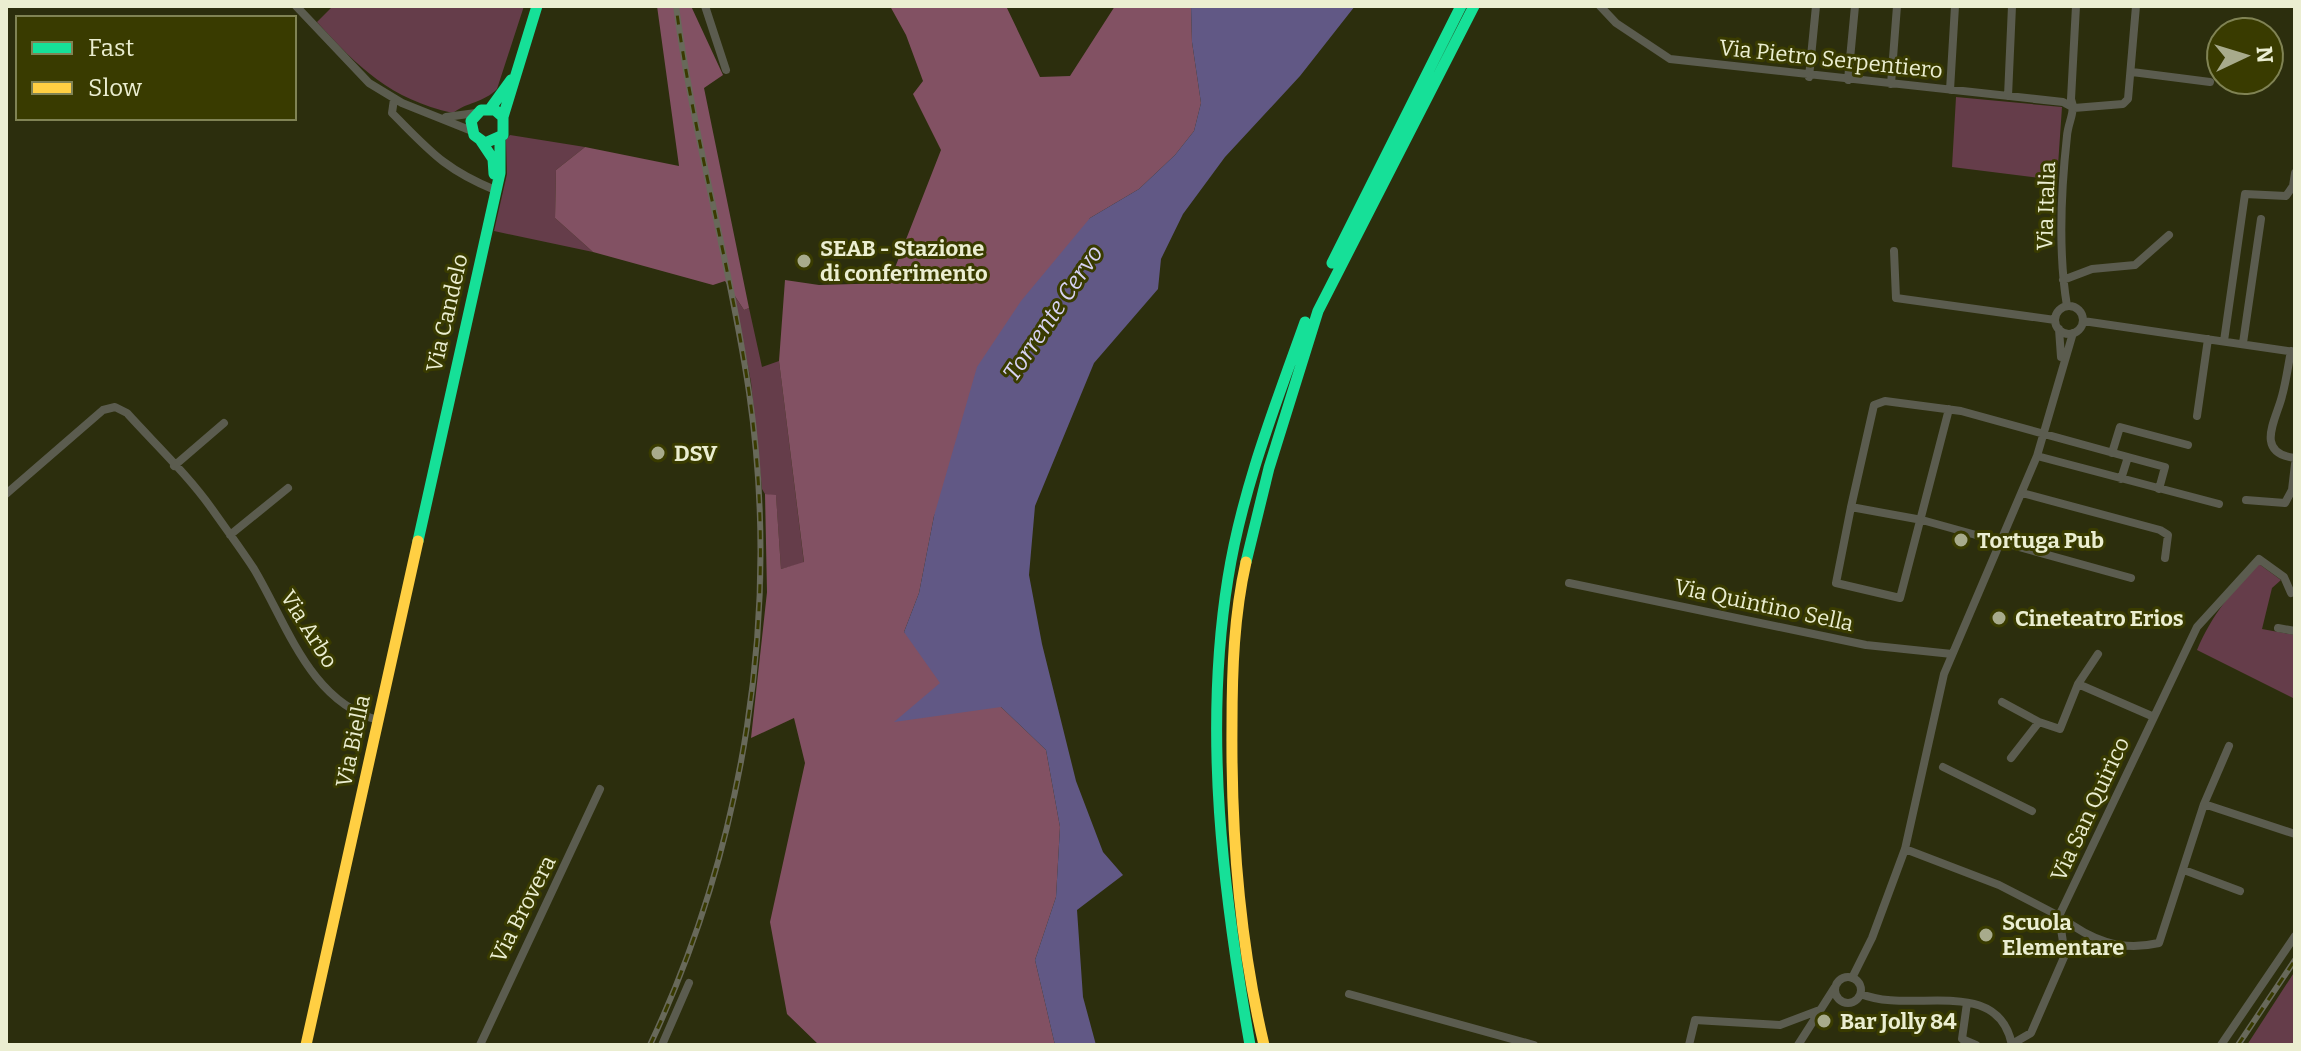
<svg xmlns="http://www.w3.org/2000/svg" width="2301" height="1051" font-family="Bitter,serif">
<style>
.green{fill:#653d4a}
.forest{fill:#825163}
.water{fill:#615885}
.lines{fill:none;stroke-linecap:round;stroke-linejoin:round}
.street{stroke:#5b5c4f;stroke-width:8}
.fast{stroke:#16e098;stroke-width:11}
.slow{stroke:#ffcf43;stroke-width:11}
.rail-casing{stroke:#68695a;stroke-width:6}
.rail{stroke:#393b00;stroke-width:3;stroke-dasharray:9;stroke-linecap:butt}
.poi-dot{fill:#a8ab8c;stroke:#393b00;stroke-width:3}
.labels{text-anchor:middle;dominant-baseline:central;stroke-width:6;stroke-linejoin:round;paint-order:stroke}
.street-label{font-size:22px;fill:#ebeed1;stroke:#393b00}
.poi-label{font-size:22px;font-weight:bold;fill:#ebeed1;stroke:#393b00;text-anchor:start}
.water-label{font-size:24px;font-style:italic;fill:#d7d2f3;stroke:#393b00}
</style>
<rect width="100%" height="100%" fill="#2c2e0d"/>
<path class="green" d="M333 6H524L497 89C485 102 465 103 453 113 390 99 359 68 317 22Z
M1956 97 2062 107 2057 180 1952 167Z
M510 135 585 147 556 170 555 218 593 252 494 231 507 174 506 140Z
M734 295 744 310 749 308 762 367 779 361 804 563 781 569 776 496 765 494 762 489 751 382Z
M2259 564 2281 580 2272 588 2262 629 2295 635V699L2197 650C2212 615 2232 590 2259 564Z
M2295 971V1045H2247Z"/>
<path class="forest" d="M657 6H691L723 75 704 88 749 308 744 310 725 281 713 285 593 252 555 218 556 170 585 147 679 166Z
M890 6H1006L1040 77 1070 76 1115 6H1191L1192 42 1201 103 1194 131 1175 155 1139 189 1090 218 934 516 919 593 904 632 1001 707 1046 750 1060 827 1056 897 1035 960 1055 1045H819L787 1014 770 922 805 763 794 718 751 738 767 592 765 494 776 495 781 569 804 562 779 361 785 280 819 285 889 283 941 150 913 94 923 81 906 35Z"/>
<path class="water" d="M1191 6H1355L1300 76 1225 157 1183 214 1161 259 1158 289 1094 363 1035 506 1029 575 1042 644 1076 781 1103 852 1123 875 1077 910 1083 997 1096 1045H1055L1035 960 1056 897 1060 827 1046 750 1001 707 894 722 940 683 904 632 919 593 934 516 977 367 1021 301 1090 218 1139 189 1175 155 1194 131 1201 103 1192 42Z"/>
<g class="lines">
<path class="street" d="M296 6 369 83 402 103 472 131
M705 6 726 70
M1600 6 1616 23 1670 59 2063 102 2074 108
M2132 72 2210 82
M1809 77 1816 6
M1848 80 1855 6
M1891 84 1897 6
M1950 90 1955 6
M2008 96 2012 6
M394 99 392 113C430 151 444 169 495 190
M2074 108 2123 104 2128 99 2136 6
M446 117 476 113
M1894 251 1896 298 2055 320
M2063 280 2092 269 2135 265 2169 235
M2067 306C2058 252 2061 190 2067 136 2068 122 2076 112 2071 99L2076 6
M2055 320a14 14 0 1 1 28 0a14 14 0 1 1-28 0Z
M2083 321 2295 352
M2059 329 2061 357
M2224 341 2245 194 2286 196 2293 186 2295 173
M2243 343 2261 219
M2291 351C2288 366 2286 382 2282 396 2277 418 2253 453 2295 458
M2197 416 2208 339
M2112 453 2120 427 2188 445
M2037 456 2219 504
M2128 457 2165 467 2159 489
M174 466 224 423
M2121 479 2128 457 1961 411 1885 401 1874 405 1851 507 1922 520 2131 578
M2022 493 2160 530 2168 535 2165 558
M6 494 103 410 115 407 127 413C155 444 188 475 212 509 226 529 241 549 254 569 287 624 310 702 378 720
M2246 500 2285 503 2292 490 2295 464
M1851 507 1836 583 1900 598 1949 409
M230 535 288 488
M1569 583 1866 645 1952 654
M2278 628 2295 631
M2078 684 2154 717 2059 916C2091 940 2119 952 2159 943L2204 804 2295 834
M2002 702 2039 722
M2154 717 2197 627 2259 559 2284 577 2291 593
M2011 758 2039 722 2060 729 2078 684 2098 654
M1943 767 2032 811
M2204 804 2229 746
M1905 849 1999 885 2059 916 2065 955 2031 1033 2012 1044
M2184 870 2240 891
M1835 990a13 13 0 1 1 26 0a13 13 0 1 1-26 0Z
M1852 978 1872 938 1905 849 1944 674 2037 456 2073 333
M1349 994 1534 1045
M1861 994C1911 1015 1998 974 2012 1045
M1967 1003 1962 1039 1976 1045
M480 1045 600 789
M662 1045 689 983
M1689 1045 1695 1020 1780 1025 1817 1011
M1798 1045 1835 987
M2221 1045 2295 936"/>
<path class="fast" d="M490 109 511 80
M503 117 495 110H481L471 121 474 135 485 143 503 135V117L537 6
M481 141 493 159 494 174
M1332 263 1461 6
M418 541 500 173V139
M1246 562 1269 468 1318 311 1474 6
M1250 1045C1223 892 1203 733 1228 578 1242 490 1275 406 1305 322"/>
<path class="slow" d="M1246 562C1234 615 1232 670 1232 725 1231 833 1239 940 1264 1045
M306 1045 418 541"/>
<defs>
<path id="rail" d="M650 1045C745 843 781 613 749 392 730 262 693 136 676 6
M2238 1045 2295 960"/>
</defs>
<use href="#rail" class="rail-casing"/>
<use href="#rail" class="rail"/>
</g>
<g class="poi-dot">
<circle cx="804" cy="261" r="8"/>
<circle cx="658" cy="453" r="8"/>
<circle cx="1961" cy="540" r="8"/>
<circle cx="1999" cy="618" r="8"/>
<circle cx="1986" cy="935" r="8"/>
<circle cx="1824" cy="1021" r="8"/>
</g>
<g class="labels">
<g class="street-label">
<text transform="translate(1831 59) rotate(6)">Via Pietro Serpentiero</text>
<text transform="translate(2046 206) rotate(-88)">Via Italia</text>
<text transform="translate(447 313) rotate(-77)">Via Candelo</text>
<text transform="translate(1764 605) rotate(12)">Via Quintino Sella</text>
<text transform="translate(309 629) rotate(58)">Via Arbo</text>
<text transform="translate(353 741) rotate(-78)">Via Biella</text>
<text transform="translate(2090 809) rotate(-65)">Via San Quirico</text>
<text transform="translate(523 909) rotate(-63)">Via Brovera</text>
</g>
<g class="poi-label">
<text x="820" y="248">SEAB - Stazione<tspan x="820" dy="25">di conferimento</tspan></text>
<text x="674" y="453">DSV</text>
<text x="1977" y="540">Tortuga Pub</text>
<text x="2015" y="618">Cineteatro Erios</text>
<text x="2002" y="922">Scuola<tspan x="2002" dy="25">Elementare</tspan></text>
<text x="1840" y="1021">Bar Jolly 84</text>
</g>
<g class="water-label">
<text transform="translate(1053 313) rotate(-56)">Torrente Cervo</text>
</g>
</g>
<rect width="2301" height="1051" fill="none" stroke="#ebeed1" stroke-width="16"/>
<rect x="16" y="16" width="280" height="104" fill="#393b00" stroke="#808354" stroke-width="2"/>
<rect x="32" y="42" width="40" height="12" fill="#16e098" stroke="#808354" stroke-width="2"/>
<text x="88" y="56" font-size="24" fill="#ebeed1">Fast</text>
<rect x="32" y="82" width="40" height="12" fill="#ffcf43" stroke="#808354" stroke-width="2"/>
<text x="88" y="96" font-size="24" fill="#ebeed1">Slow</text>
<g transform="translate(2245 56) rotate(86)"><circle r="38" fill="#393b00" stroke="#808354" stroke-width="2"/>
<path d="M0-6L14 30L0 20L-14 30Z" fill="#a8ab8c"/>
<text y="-12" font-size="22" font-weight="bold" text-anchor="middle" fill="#ebeed1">N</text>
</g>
</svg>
